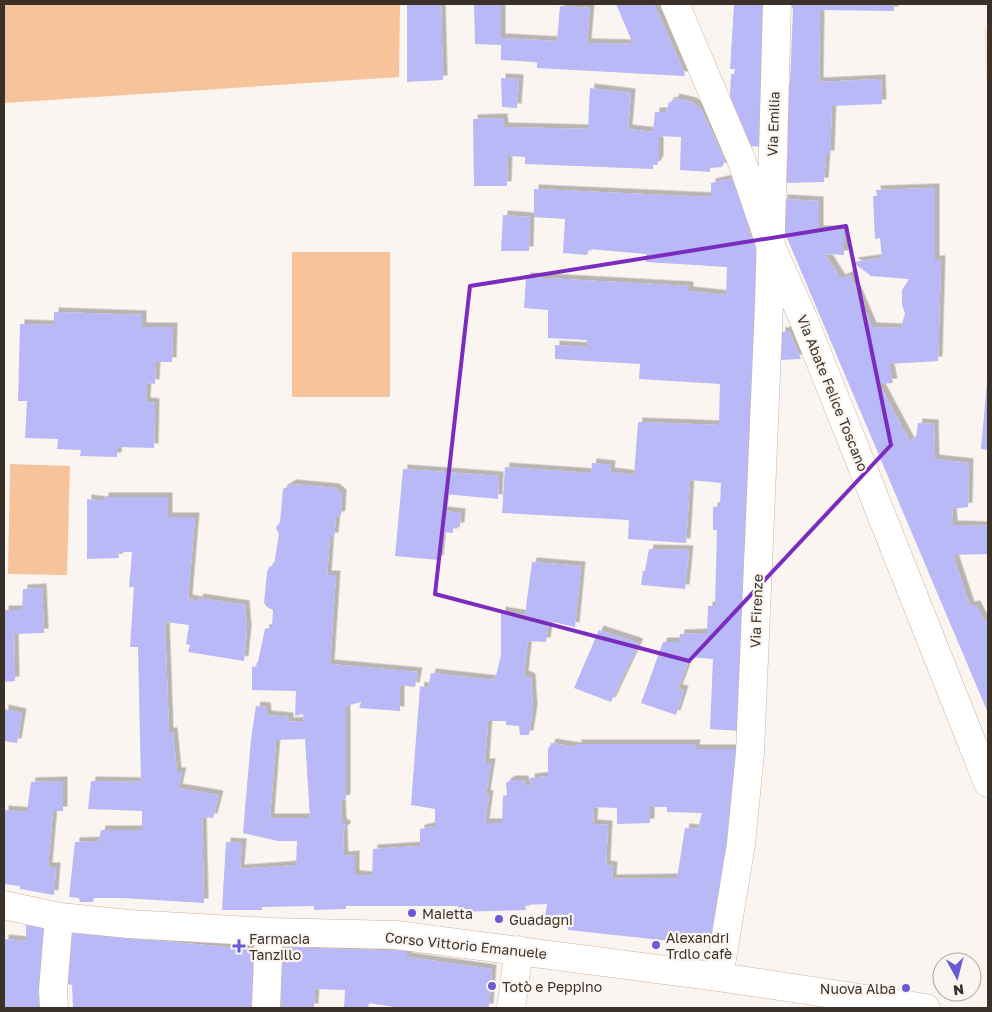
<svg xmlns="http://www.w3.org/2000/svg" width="992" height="1012" font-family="'Golos Text',sans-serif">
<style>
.built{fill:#fae6d7}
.green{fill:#f7c39b}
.building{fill:#b8b9f6;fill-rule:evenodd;filter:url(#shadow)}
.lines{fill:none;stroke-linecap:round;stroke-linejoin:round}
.minor-casing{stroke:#ceb3a0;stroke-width:29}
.minor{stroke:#fff;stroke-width:28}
.marked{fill:none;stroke:#7b2cbf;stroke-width:4;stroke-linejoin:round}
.poi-dot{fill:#695bd5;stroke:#fbf5f1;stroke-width:2}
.labels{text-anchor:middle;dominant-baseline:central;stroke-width:4.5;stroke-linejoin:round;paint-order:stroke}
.street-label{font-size:14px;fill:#3c3129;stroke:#fbf5f1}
.poi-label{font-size:14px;fill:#3c3129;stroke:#fbf5f1;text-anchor:start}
</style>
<defs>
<filter id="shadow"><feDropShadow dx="4.5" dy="-4.5" stdDeviation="0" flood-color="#0004"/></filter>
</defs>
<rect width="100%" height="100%" fill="#fbf5f1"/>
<path class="built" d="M984 28H988V83L986 79Z"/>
<path class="green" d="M4 4H400L399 77 4 103Z
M292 252H390V397H292Z
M10 464 70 466 67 575 8 574Z"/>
<path class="building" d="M407 4H441L443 80 407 82Z
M474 4H501V38L557 41 560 6 590 8 587 43 633 44 616 4H654L685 74 684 76 537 68V63L534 62 501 60V45L475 44Z
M734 4H772L764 147 748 146 733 110 730 95 731 74H734L735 69H730Z
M791 4H894V11L820 10 819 82 881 79 882 104 832 106 830 155H826L824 182 785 183 788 149H786L788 83H790L793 10Z
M501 78 519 79 517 108 502 107Z
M590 88 631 93 628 129 653 132 655 112H666L669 102 674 101 675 98 692 102 701 109 725 160 722 167 710 168V172L680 170 681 137 659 136V161L657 162V165H653V169L525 164V157L508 156 507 186H474L473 119 503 118 504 127 588 129Z
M733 178 752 226 747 227 758 253 740 731 710 729 713 659 690 657 678 689 684 690 676 715 641 703 663 642H679L680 634 707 633 708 606H715L717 530H713V507L720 506 721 483 690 480 686 543 628 539 629 520 502 513 505 467 591 473 592 463 611 465 610 472 634 475 638 422 719 425 720 384 639 379 640 364 555 359V345L587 347V340L548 338V310L524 308 526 277 689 286V291L726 295 727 267 646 262V254L589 249 587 255 563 253 565 219 534 217V189L711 197V183Z
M935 188V260H941L938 361 889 364 893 383 879 384 910 442 916 437 918 423 934 424 935 459 969 463 968 507 952 509 953 525 988 526V554L953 555 970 606 976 605 984 621 988 619V713L782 226 783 199 819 201V230H844V255L825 254 841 279 850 275 872 327 901 328 905 313 902 305V290L909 279 871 276 853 262 882 258 880 238 875 239 873 196H877L876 190Z
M503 215 530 217 529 251H501Z
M54 312 142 315V327H173L172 362H156L155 384 147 383 146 402 155 403 154 448 118 447 117 457 80 456 81 450 57 449 58 439 25 438 27 401H18L20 324 54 325Z
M789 331 801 359 780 360 781 332Z
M987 382H988V450L981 449Z
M403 469 499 476 498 499 445 494 443 511 461 513 460 527H453V533L442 532 439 560 395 556Z
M292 484 335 488 342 494 341 515 336 517 334 537H330L327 575H336L330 664 418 672 415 687 400 685V711L359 708 361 702 346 706V799L341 800 342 823 346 825V828L343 830 344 856 355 855V875L372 876 373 849 420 846V829L435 826V809L411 805 420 686 428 688 431 673 495 680 501 655V611L525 615 532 562 581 566 575 627 549 621 546 642 528 641 524 675 531 678 533 709 529 735H520L519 726 506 725V721H488L485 763H491L486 794 489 795 485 823H502L503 796 507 795 506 783 511 780H524L525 785 531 786 530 778 548 776V748L550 747 551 743 577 747V744H696L695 749H738L739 778 711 942 671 938 670 941 568 930 567 924 544 923 547 904 525 905 526 910 459 912 458 906H346V909L314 910V906L262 907V910H222L226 842 242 843 240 869 296 865 297 841H278L243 833 251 739 256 706 266 707 267 715 289 717V722L304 721 303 714 295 716 296 691 252 690V667L257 666 265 629 272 627 273 610 267 607 264 603 267 572 269 567 274 565 279 534 276 528 280 522 283 489ZM305 739 310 818H270L276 740ZM594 807 617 808V824L650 823V807H667V812L702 813 698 829 685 828 677 878 612 879 613 866 606 865 608 825 593 824Z
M104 497H168V517H195L188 599 198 601 199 598 245 605 247 630 244 661 188 652 190 645 186 644 189 625 165 622 169 732H173L177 772H182L178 788 219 795 213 818 202 817 204 903 122 898H94L93 902H80L79 898 69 897 75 842 99 841 101 830H142V811L88 809 91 781 141 782 138 647H130L134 587H129L132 552H118L119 558 87 559V499L104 501Z
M649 549 689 550 685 589 641 585 643 571H645Z
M42 588 44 633 14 634 15 681 4 682V610H22L23 589Z
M599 630 639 643 611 702 574 688Z
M4 709 22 713 17 743 4 741Z
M63 781V811H53L48 867H56L54 895 20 889V886L4 884V810L27 812 31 782Z
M26 925 51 929 48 1008 4 1007V939L26 941Z
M65 932 260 950V1008H73L72 985 62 983Z
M282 947 407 951V957L492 969 489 1008H400L369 1003 368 1008H344L345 990 315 989 314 1008H278Z"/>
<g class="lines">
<defs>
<path id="minor" d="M675 4 741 159 770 244 803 318 988 783
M4 905 59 917 129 924 269 932 396 935 719 977 926 1008
M719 977 741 844 750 753 769 305 777 4
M54 1008 53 990 59 917
M266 1008 269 932
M511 1008 519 950"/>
</defs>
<use href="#minor" class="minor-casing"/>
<use href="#minor" class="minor"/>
</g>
<path class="marked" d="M846 226 891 445 689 661 435 594 470 286Z"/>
<g class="poi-dot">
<circle cx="412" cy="913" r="5"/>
<circle cx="499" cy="919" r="5"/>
<circle cx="656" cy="945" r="5"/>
<path d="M236.5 938.5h5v5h5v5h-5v5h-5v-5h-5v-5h5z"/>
<circle cx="492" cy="986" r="5"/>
<circle cx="906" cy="988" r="5"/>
</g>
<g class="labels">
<g class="street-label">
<text transform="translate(773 124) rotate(-88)">Via Emilia</text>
<text transform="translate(833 393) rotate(68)">Via Abate Felice Toscano</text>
<text transform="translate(756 611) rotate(-88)">Via Firenze</text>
<text transform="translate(466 945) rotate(6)">Corso Vittorio Emanuele</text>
</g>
<g class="poi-label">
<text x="422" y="913">Maietta</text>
<text x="509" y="919">Guadagni</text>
<text x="666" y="937">Alexandri<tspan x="666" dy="16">Trdlo cafè</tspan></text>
<text x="249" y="938">Farmacia<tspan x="249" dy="16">Tanzillo</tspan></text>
<text x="502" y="986">Totò e Peppino</text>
<text x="896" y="988" text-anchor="end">Nuova Alba</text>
</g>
</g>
<rect width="992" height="1012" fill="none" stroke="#3c3129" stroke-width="10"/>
<g transform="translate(957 977) rotate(173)"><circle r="24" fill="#fbf5f1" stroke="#afa7a1"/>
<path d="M0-4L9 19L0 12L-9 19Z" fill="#695bd5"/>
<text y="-8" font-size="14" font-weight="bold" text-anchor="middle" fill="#3c3129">N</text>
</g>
</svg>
